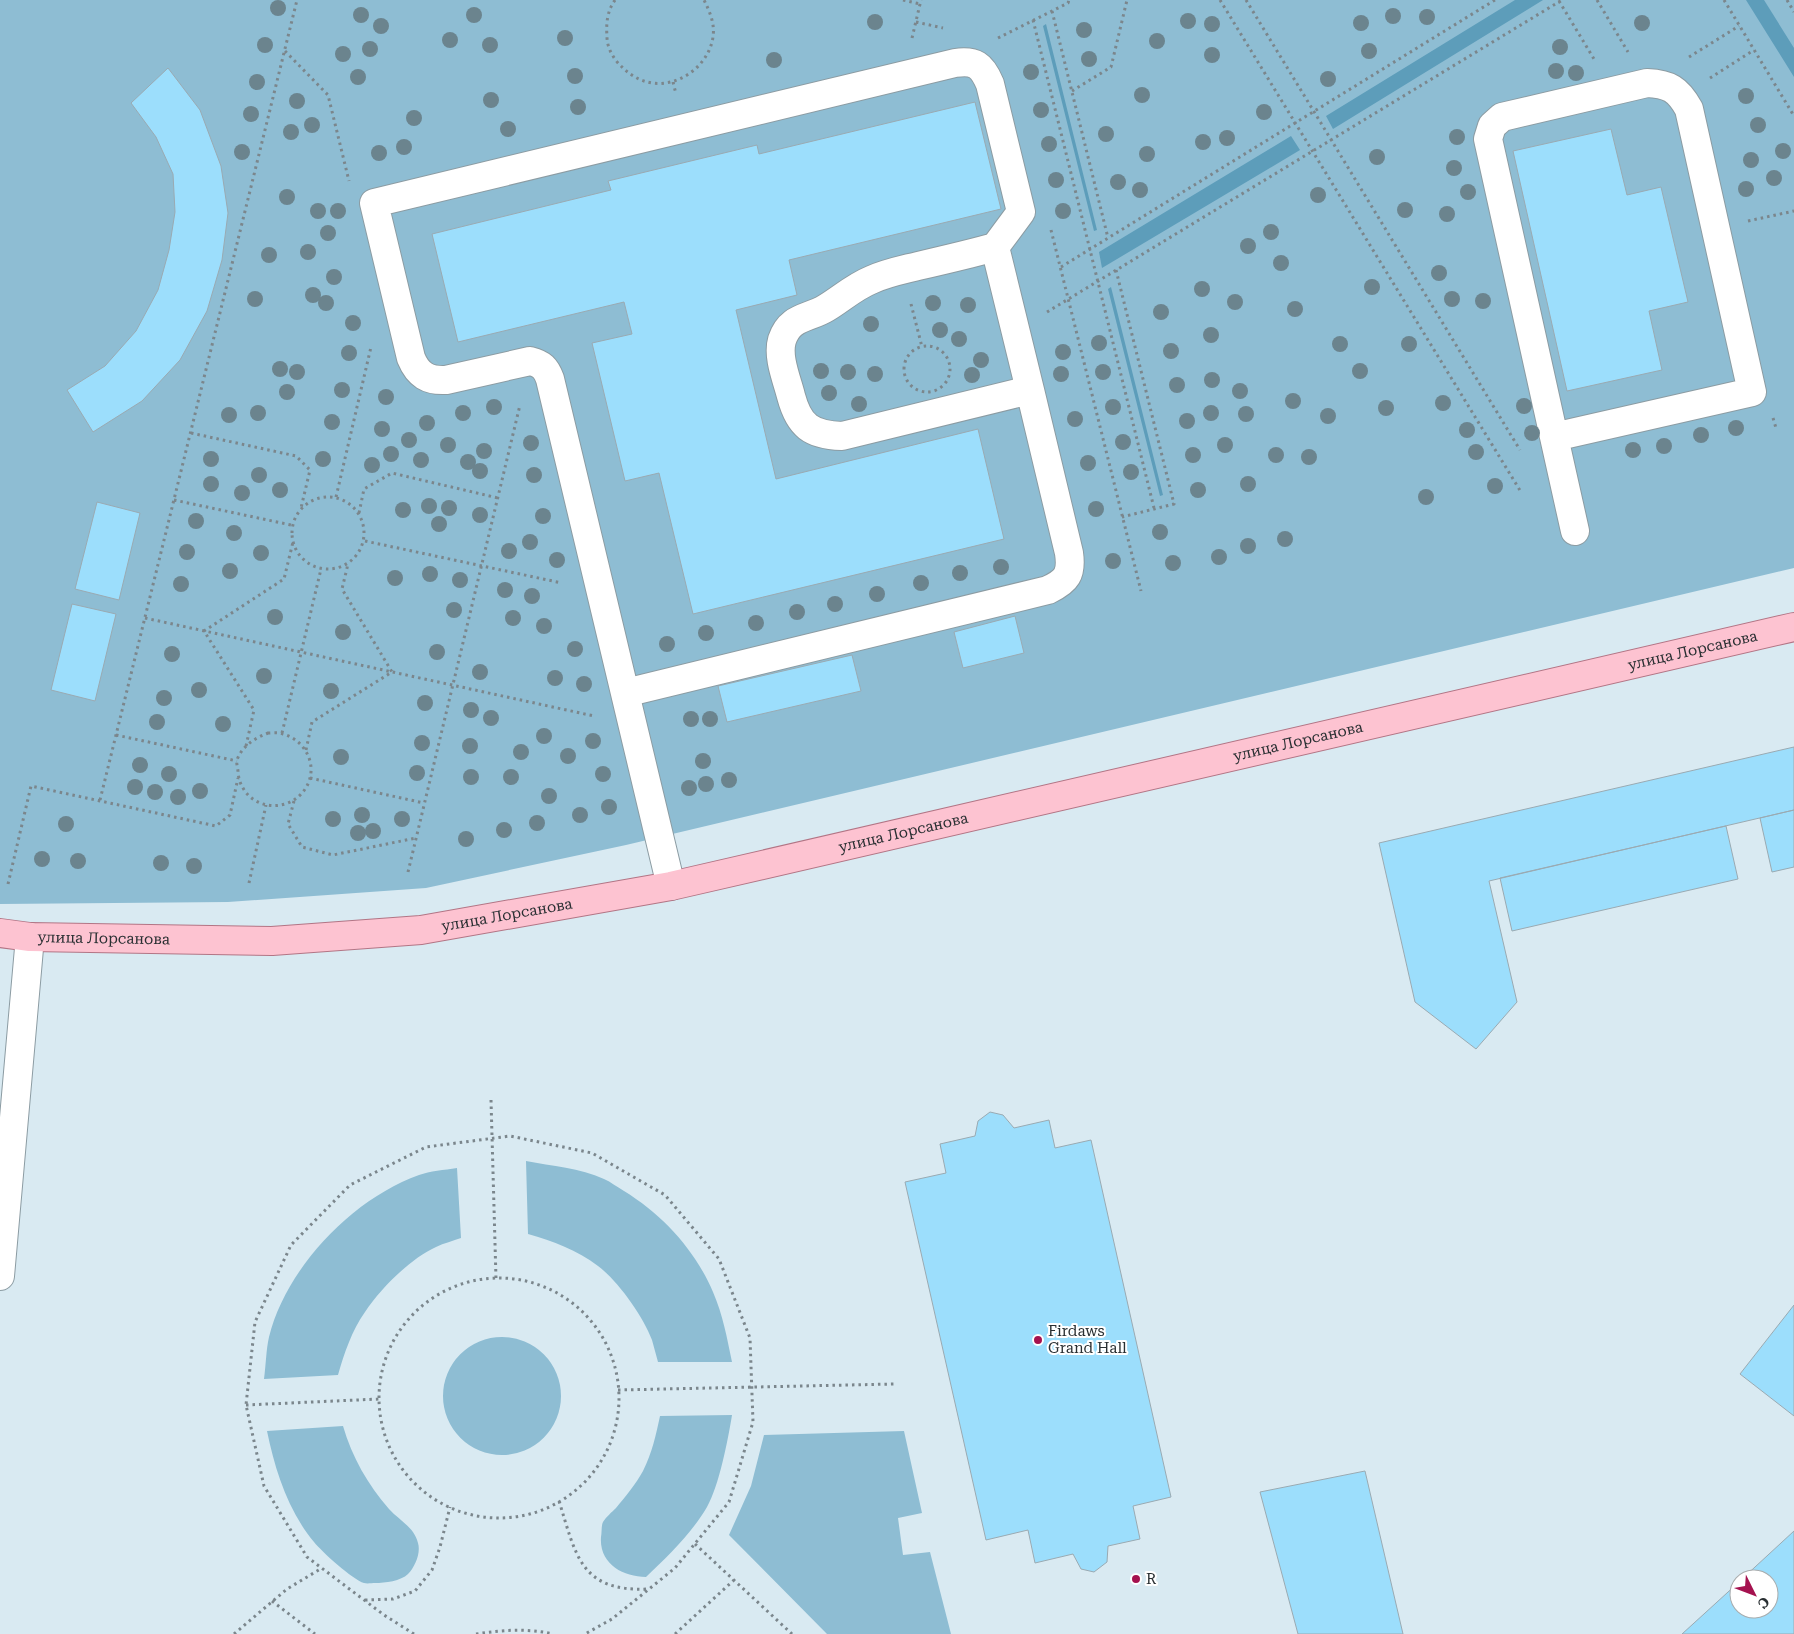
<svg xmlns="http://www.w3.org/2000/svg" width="1794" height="1634" font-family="'Roboto Serif',serif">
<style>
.green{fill:#8ebdd3}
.water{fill:#5d9dba}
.building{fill:#9cdefc;stroke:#9aaab2}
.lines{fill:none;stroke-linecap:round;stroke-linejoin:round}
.minor-casing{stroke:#8c9ca3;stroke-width:30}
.major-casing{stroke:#b27585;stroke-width:30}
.path{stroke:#7b868c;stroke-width:3;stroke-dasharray:2.5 4;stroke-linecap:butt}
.minor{stroke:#fff;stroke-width:28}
.major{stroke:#fdc3d1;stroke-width:28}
.tree{fill:#6b848e}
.poi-dot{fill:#a5124f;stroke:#fff;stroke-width:2}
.labels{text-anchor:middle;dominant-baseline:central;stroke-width:4;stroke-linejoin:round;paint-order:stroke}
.street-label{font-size:15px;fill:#292f32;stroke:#fff}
.poi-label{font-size:15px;fill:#292f32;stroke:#fff;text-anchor:start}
</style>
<rect width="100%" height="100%" fill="#d9eaf2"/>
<path class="green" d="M0 0H1794V568L626 845 426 888 228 902 0 904Z
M526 1161C552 1166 580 1168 604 1179 611 1182 617 1187 624 1191 663 1215 695 1250 713 1292 723 1315 727 1338 732 1362H658C656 1355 654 1347 652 1340 643 1316 618 1281 598 1266 577 1250 553 1241 528 1234Z
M457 1168 461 1238C453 1241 444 1243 436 1247 410 1259 381 1288 365 1312 352 1330 344 1354 338 1375L264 1379C266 1365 266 1350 269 1337 286 1268 352 1199 419 1175 430 1171 444 1170 457 1168Z
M443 1396a59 59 0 1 1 118 0a59 59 0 1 1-118 0Z
M732 1415C728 1440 719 1486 707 1507 691 1534 668 1556 646 1577 623 1577 599 1564 601 1537 602 1533 601 1526 603 1522 606 1517 612 1512 616 1508 625 1497 636 1484 643 1471 652 1453 656 1435 660 1416Z
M343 1426C352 1457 368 1485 389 1509 400 1521 414 1527 418 1543 421 1553 415 1567 408 1574 401 1581 385 1583 375 1583 372 1583 367 1584 364 1583 353 1580 321 1551 314 1542 288 1511 275 1470 267 1431Z
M904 1431 922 1513 898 1518 903 1555 930 1552 951 1634H827L729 1535 751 1486 764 1435Z"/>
<path class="water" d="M1515 0H1543L1333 129 1326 116Z
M1746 0H1764L1794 48V77Z
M1046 24 1097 230 1094 231 1043 26Z
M1291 136 1300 150 1102 268 1099 252Z
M1111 287 1163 495 1160 496 1108 289Z"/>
<path class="building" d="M168 68 200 110 221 166 228 213 222 260 207 311 180 360 142 401 93 432 67 390 105 366 136 331 158 290 169 250 175 212 173 174 156 137 131 103Z
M975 102 1001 209 789 260 797 295 736 310 776 479 978 429 1004 539 693 614 659 473 625 481 592 343 632 334 624 302 458 342 432 234 611 190 608 181 757 145 759 154Z
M1611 129 1627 195 1661 187 1688 302 1649 311 1662 370 1567 391 1513 151Z
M97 502 140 513 119 600 75 589Z
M72 604 116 614 95 701 51 690Z
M1015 616 1024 653 963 668 954 632Z
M852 655 861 691 727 722 718 686Z
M1794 747V810L1489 881 1517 1002 1476 1049 1415 1002 1379 843Z
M1794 810V867L1772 872 1760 818Z
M1726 826 1738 879 1512 931 1500 878Z
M990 1112 1003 1115 1014 1128 1049 1120 1055 1148 1091 1140 1171 1497 1133 1506 1140 1539 1108 1546 1107 1562 1094 1572 1081 1569 1073 1554 1035 1563 1028 1530 986 1540 905 1182 946 1173 940 1144 975 1136 978 1121Z
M1794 1305V1416L1740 1374Z
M1365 1471 1403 1634H1298L1260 1492Z
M1794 1531V1634H1682L1739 1582V1609H1769V1579H1742Z"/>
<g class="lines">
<defs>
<path id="minor" d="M1647 83C1669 84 1678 89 1689 109L1752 392 1554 437 1488 139 1492 126 1502 117Z
M995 247 1030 390
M1554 437 1575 531
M625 693 1048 590C1067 581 1072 574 1069 553L1030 390 842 436C811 435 799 426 791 396 787 380 777 357 782 340 790 316 808 319 826 308 841 299 854 287 871 280 886 273 902 270 918 266 944 260 970 254 995 247L1021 212 990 84C982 65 975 60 955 63L374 203 411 358C418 375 428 381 446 380L530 361C542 364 546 368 550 379L671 886
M0 1276 30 937"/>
<g id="major">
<path id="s1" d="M0 933 30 937 272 941 421 930 671 886 1794 627"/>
</g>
</defs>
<use href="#minor" class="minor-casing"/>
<use href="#major" class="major-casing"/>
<path class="path" d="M615 0C607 11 606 24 607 37 607 48 614 60 622 67 630 75 640 81 652 83 680 87 709 65 713 37 715 24 710 12 704 0
M903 0 920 4
M1220 0 1521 492
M1246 0 1520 450
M1597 0 1628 52
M1724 0 1794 116
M1787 0 1794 12
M1559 1 1594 59
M1052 11 1108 238
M1033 20 1154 508
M916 22 943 28
M912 38 921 0
M998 38 1068 3 1069 0
M285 51 328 95 349 181
M1689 57 1739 26
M1710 78 1754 50
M673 82 676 94
M1072 91 1111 67 1127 0
M1748 221 1794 211
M1051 230 1141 591
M1061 267 1495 0
M1116 270 1174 504 1122 517
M911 304 922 347
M1047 312 1562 0
M904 369a23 23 0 1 1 46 0a23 23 0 1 1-46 0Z
M1773 418 1776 428
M191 433 296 456 310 470 301 508
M292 533a36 36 0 1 1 72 0a36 36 0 1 1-72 0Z
M336 497 371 347
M174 500 291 525
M359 513 364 489 392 473 498 498
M365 541 562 583
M145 618 594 716
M268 733C272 733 278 732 283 734 302 739 315 759 310 778 307 790 298 799 288 803 264 812 240 797 238 772 238 768 236 763 237 760 242 746 255 738 268 733Z
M282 733 321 569
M116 735 237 761
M246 746 254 710 204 631 284 579 293 542
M306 750 312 722 392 672 342 589 348 564
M310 778 424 803
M100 800 297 0
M294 801 288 824 302 847 333 855 416 838
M408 872 520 405
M249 883 266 805
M8 884 31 786 216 826 230 815 238 778
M491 1100 496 1279
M379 1398a120 120 0 1 1 240 0a120 120 0 1 1-240 0Z
M618 1390 894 1384
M246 1405 379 1399
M559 1501C576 1555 580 1592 648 1589
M695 1544 792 1634
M365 1600 393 1599 415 1591 432 1570 440 1547 450 1507
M272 1601 315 1634
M234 1634 287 1589 322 1568
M414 1634 384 1615 307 1557 264 1486 246 1405 255 1322 291 1245 350 1185 426 1147 510 1136 592 1153 665 1195 719 1259 750 1338 753 1422 729 1502 675 1568 612 1619 585 1634
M476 1634C502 1630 527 1628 553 1634
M675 1634 734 1580"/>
<use href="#minor" class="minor"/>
<use href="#major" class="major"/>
</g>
<g class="tree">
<circle cx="278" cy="8" r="8"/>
<circle cx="361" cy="15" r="8"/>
<circle cx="474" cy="15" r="8"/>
<circle cx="1393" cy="16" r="8"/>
<circle cx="1427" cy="17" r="8"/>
<circle cx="1188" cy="21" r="8"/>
<circle cx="875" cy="22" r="8"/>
<circle cx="1361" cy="23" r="8"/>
<circle cx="1642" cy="23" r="8"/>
<circle cx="1212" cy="24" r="8"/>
<circle cx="381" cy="26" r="8"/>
<circle cx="1084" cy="30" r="8"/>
<circle cx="565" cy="38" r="8"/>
<circle cx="450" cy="40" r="8"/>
<circle cx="1157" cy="41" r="8"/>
<circle cx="265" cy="45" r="8"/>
<circle cx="490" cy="45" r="8"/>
<circle cx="1560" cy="47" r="8"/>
<circle cx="370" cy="49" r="8"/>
<circle cx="1369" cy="51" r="8"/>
<circle cx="343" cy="54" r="8"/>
<circle cx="1212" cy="55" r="8"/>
<circle cx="1089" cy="59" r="8"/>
<circle cx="774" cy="60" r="8"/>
<circle cx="1556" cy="71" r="8"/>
<circle cx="1031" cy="72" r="8"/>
<circle cx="1576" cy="73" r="8"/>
<circle cx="575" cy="76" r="8"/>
<circle cx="358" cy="77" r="8"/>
<circle cx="1328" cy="79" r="8"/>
<circle cx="257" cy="82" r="8"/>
<circle cx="1142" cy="95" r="8"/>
<circle cx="1746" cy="96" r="8"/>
<circle cx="491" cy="100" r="8"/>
<circle cx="297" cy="101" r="8"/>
<circle cx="578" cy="107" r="8"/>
<circle cx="1041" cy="110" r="8"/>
<circle cx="1264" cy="112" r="8"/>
<circle cx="251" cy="114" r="8"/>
<circle cx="414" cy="118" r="8"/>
<circle cx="312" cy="125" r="8"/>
<circle cx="1758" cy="125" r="8"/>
<circle cx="508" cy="129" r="8"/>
<circle cx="291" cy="132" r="8"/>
<circle cx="1106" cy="134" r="8"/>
<circle cx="1457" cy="137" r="8"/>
<circle cx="1227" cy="138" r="8"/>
<circle cx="1203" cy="142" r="8"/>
<circle cx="1049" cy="144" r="8"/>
<circle cx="404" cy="147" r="8"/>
<circle cx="1783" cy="151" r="8"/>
<circle cx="242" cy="152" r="8"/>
<circle cx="379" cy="153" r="8"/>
<circle cx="1147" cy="154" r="8"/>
<circle cx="1377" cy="157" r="8"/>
<circle cx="1751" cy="160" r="8"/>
<circle cx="1454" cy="168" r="8"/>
<circle cx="1774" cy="178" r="8"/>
<circle cx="1056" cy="180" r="8"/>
<circle cx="1118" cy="182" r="8"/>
<circle cx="1746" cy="189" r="8"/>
<circle cx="1140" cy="190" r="8"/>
<circle cx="1468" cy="192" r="8"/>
<circle cx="1318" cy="195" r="8"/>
<circle cx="287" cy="197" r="8"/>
<circle cx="1405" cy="210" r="8"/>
<circle cx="318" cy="211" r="8"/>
<circle cx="338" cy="211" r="8"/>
<circle cx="1063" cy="211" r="8"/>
<circle cx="1447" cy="214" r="8"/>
<circle cx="1271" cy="232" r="8"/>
<circle cx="328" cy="233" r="8"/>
<circle cx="1248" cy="246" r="8"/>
<circle cx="308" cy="252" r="8"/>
<circle cx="269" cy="255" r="8"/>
<circle cx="1281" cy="263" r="8"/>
<circle cx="1439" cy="273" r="8"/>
<circle cx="334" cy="277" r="8"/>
<circle cx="1372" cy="287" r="8"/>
<circle cx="1202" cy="289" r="8"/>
<circle cx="313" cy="295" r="8"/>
<circle cx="255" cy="299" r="8"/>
<circle cx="1452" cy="299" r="8"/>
<circle cx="1483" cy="301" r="8"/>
<circle cx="1235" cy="302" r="8"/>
<circle cx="326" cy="303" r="8"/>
<circle cx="933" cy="303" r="8"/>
<circle cx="968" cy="305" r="8"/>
<circle cx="1295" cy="309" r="8"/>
<circle cx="1161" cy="312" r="8"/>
<circle cx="353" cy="323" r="8"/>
<circle cx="871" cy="324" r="8"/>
<circle cx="940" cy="330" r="8"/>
<circle cx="1211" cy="335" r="8"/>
<circle cx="959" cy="339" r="8"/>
<circle cx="1099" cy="343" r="8"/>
<circle cx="1340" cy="344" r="8"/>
<circle cx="1409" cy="344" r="8"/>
<circle cx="1171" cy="351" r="8"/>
<circle cx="1063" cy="352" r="8"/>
<circle cx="349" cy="353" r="8"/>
<circle cx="981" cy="360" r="8"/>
<circle cx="280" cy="369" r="8"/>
<circle cx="821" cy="371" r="8"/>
<circle cx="1360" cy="371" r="8"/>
<circle cx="297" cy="372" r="8"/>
<circle cx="848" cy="372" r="8"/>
<circle cx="1103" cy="372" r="8"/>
<circle cx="875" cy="374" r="8"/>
<circle cx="1061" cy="374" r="8"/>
<circle cx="972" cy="375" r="8"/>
<circle cx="1212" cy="380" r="8"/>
<circle cx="1177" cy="385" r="8"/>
<circle cx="342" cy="390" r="8"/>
<circle cx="1240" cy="391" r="8"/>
<circle cx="287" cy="392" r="8"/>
<circle cx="829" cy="393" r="8"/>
<circle cx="386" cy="397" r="8"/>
<circle cx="1293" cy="401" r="8"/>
<circle cx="1443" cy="403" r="8"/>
<circle cx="859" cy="404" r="8"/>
<circle cx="1524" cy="406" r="8"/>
<circle cx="494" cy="407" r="8"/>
<circle cx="1113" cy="407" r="8"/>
<circle cx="1386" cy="408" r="8"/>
<circle cx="258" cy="413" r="8"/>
<circle cx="463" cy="413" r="8"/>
<circle cx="1211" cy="413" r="8"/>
<circle cx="1246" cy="414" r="8"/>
<circle cx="229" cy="415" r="8"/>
<circle cx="1328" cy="416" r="8"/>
<circle cx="1075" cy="419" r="8"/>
<circle cx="1187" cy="421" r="8"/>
<circle cx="332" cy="422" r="8"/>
<circle cx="427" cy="423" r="8"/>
<circle cx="1736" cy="428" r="8"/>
<circle cx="382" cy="429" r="8"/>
<circle cx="1467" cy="430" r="8"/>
<circle cx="1532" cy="433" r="8"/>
<circle cx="1701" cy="435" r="8"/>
<circle cx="409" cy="440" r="8"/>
<circle cx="1123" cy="442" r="8"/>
<circle cx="531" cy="443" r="8"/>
<circle cx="448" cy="445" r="8"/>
<circle cx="1225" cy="445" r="8"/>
<circle cx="1664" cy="446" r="8"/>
<circle cx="1633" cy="450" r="8"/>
<circle cx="484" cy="451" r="8"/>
<circle cx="1476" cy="452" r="8"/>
<circle cx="391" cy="454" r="8"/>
<circle cx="1193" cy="455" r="8"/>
<circle cx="1276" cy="455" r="8"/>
<circle cx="1309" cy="457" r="8"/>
<circle cx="211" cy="459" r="8"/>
<circle cx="323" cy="459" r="8"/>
<circle cx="421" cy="460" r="8"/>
<circle cx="468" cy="462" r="8"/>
<circle cx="1088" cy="463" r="8"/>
<circle cx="372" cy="465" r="8"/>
<circle cx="480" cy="471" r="8"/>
<circle cx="1131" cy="472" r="8"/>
<circle cx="259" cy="475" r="8"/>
<circle cx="534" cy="475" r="8"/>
<circle cx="211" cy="484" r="8"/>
<circle cx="1248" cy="484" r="8"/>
<circle cx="1495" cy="486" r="8"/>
<circle cx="280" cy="490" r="8"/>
<circle cx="1198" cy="490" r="8"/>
<circle cx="242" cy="493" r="8"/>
<circle cx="1426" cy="497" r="8"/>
<circle cx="429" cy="506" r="8"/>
<circle cx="449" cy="508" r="8"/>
<circle cx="1096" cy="509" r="8"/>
<circle cx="403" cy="510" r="8"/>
<circle cx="480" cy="515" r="8"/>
<circle cx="543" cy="516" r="8"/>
<circle cx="196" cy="521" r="8"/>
<circle cx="439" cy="524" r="8"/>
<circle cx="1160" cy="532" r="8"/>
<circle cx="234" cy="533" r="8"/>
<circle cx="1285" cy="539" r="8"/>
<circle cx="530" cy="542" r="8"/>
<circle cx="1248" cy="546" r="8"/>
<circle cx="509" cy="551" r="8"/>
<circle cx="187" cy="552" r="8"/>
<circle cx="261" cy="553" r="8"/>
<circle cx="1219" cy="557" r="8"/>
<circle cx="557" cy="560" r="8"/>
<circle cx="1113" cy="561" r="8"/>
<circle cx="1173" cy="563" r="8"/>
<circle cx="1001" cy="567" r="8"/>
<circle cx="230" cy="571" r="8"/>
<circle cx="960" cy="573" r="8"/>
<circle cx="430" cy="574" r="8"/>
<circle cx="395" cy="578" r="8"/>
<circle cx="460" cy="580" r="8"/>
<circle cx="921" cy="583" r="8"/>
<circle cx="181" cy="584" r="8"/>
<circle cx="505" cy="590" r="8"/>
<circle cx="877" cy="594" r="8"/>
<circle cx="532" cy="596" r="8"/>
<circle cx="835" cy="604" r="8"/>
<circle cx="454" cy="610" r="8"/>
<circle cx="797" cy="612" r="8"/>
<circle cx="275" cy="617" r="8"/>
<circle cx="513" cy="618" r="8"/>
<circle cx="756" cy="623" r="8"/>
<circle cx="544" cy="626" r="8"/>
<circle cx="343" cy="632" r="8"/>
<circle cx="706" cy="633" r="8"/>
<circle cx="667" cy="644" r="8"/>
<circle cx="575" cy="649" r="8"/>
<circle cx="437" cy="652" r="8"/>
<circle cx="172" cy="654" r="8"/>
<circle cx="480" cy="672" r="8"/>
<circle cx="264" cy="676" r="8"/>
<circle cx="555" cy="678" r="8"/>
<circle cx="584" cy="684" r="8"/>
<circle cx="199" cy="690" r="8"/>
<circle cx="331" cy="691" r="8"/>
<circle cx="164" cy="698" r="8"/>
<circle cx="425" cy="703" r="8"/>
<circle cx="471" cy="710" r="8"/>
<circle cx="491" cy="718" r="8"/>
<circle cx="691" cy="719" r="8"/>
<circle cx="710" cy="719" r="8"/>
<circle cx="157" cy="722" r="8"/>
<circle cx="223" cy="724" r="8"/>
<circle cx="544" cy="736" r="8"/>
<circle cx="593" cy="741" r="8"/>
<circle cx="422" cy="743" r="8"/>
<circle cx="470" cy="746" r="8"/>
<circle cx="521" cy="752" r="8"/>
<circle cx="568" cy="756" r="8"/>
<circle cx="341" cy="757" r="8"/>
<circle cx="703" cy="761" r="8"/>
<circle cx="140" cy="765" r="8"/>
<circle cx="417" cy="773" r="8"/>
<circle cx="169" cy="774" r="8"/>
<circle cx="603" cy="774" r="8"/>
<circle cx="471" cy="777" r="8"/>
<circle cx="511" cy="777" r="8"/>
<circle cx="729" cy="780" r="8"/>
<circle cx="706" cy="784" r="8"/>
<circle cx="135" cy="787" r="8"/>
<circle cx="689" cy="788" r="8"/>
<circle cx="200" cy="791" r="8"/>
<circle cx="155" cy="792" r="8"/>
<circle cx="549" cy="796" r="8"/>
<circle cx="178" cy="797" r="8"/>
<circle cx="609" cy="807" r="8"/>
<circle cx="362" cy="815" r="8"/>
<circle cx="580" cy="815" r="8"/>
<circle cx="333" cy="819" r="8"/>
<circle cx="402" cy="819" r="8"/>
<circle cx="537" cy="823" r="8"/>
<circle cx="66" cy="824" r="8"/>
<circle cx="504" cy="830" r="8"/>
<circle cx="373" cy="831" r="8"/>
<circle cx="358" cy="833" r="8"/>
<circle cx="466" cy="839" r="8"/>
<circle cx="42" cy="859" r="8"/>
<circle cx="78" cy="861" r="8"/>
<circle cx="161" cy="863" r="8"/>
<circle cx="194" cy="866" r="8"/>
</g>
<g class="poi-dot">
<circle cx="1038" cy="1340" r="5"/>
<circle cx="1136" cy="1579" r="5"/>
</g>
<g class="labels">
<g class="street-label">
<text stroke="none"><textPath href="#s1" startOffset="1724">улица Лорсанова</textPath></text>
<text stroke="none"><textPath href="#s1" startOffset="1319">улица Лорсанова</textPath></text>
<text stroke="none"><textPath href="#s1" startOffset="914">улица Лорсанова</textPath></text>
<text stroke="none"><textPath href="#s1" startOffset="509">улица Лорсанова</textPath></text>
<text stroke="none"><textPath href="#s1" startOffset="104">улица Лорсанова</textPath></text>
</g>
<g class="poi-label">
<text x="1048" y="1331">Firdaws<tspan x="1048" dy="17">Grand Hall</tspan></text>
<text x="1146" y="1579">R</text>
</g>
</g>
<g transform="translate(1754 1594) rotate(132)"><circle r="24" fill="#ffffff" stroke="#a9acad"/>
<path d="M0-4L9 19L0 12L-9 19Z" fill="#a5124f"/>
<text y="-8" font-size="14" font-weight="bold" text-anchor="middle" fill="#292f32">С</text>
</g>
</svg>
